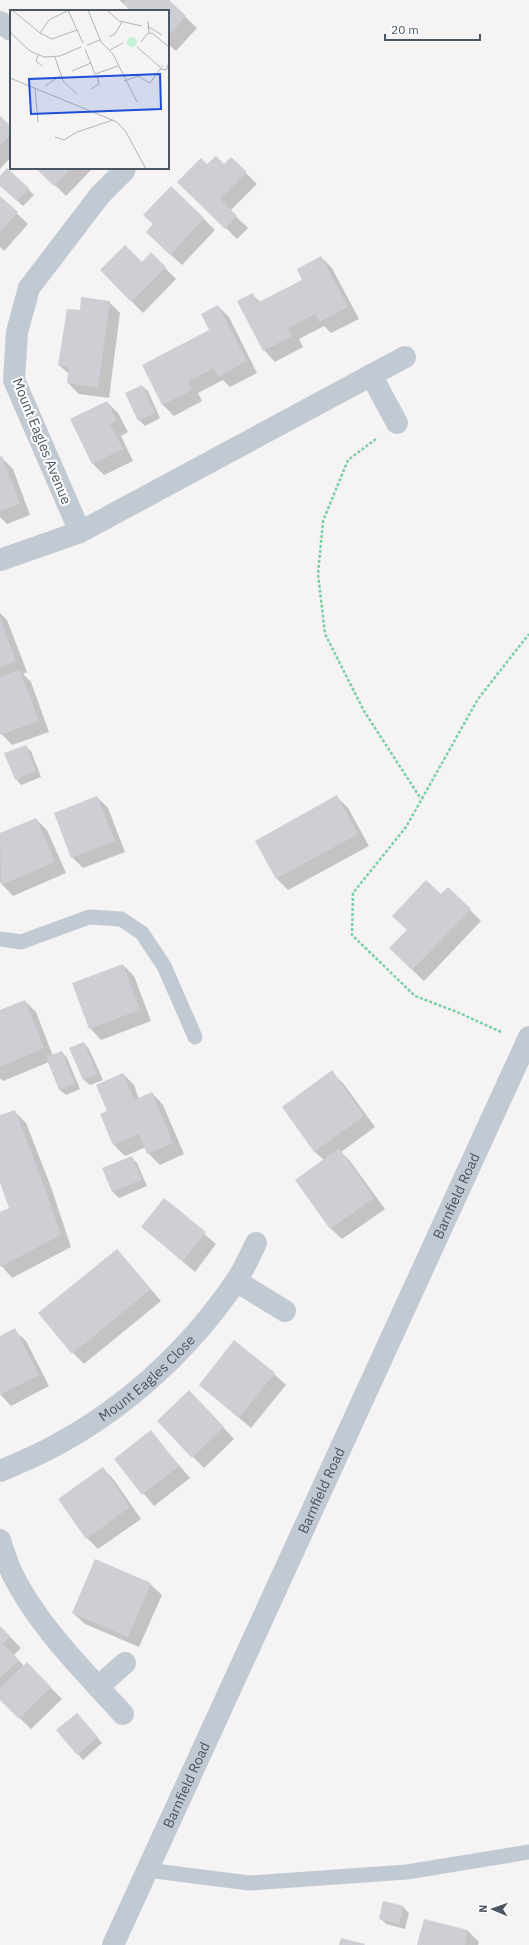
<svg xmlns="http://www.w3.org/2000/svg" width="529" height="1945" font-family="'IBM Plex Sans',sans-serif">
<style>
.shadow{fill:#0003}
.building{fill:#cdcfd5}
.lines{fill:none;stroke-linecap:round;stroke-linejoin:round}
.path{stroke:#7ad0a6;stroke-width:2.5;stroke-dasharray:3 2;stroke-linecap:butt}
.service{stroke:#c1cad2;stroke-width:15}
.minor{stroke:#c1cad2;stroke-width:22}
.labels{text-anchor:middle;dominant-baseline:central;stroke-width:4;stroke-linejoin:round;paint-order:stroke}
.street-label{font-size:14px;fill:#4a5661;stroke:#fff}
.inset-road{fill:none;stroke:#b1b4b9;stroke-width:1}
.view{fill:#1d4ed8;fill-opacity:0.15;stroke:#1d4ed8;stroke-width:2}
.inset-edge{fill:none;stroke:#4a5661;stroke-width:2}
</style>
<rect width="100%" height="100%" fill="#f5f3f3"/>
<path class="shadow" d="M119 0H168L197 28 176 51 168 44V11H132Z
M0 118 11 128V157L0 169Z
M231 158 257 184 230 211 248 228 237 239 190 193 207 166H224Z
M38 168H92V169L66 196Z
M0 177 28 189 34 195 23 206 0 185Z
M171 187 215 230 182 265 158 243 154 224Z
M0 197 28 224 4 251 0 247Z
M151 254 176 279 143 313 101 270 142 263Z
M321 257 332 268 359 319 331 333 324 326 299 339 303 347 275 362 264 350 252 294 260 302 303 280Z
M109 302 120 313 109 398 79 394 68 383 69 374 59 365 81 312Z
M218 306 229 317 257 373 230 387 223 380 198 393 202 401 174 416 163 405 210 330Z
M142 386 148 391 160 418 145 426 139 420Z
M107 402 118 413 128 432 121 436 133 461 104 475 93 464 71 420Z
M0 458H2L13 469 30 515 7 524 0 517Z
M0 613 7 620 27 672 23 674 31 682 49 732 12 745 0 732Z
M25 746 31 751 41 777 21 785 16 779Z
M97 797 108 808 125 852 83 868 72 857Z
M337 797 348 808 369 846 288 890 277 879 256 841Z
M36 819 47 830 66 873 13 896 0 882V834Z
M441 896 470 910 481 921 424 981 402 960Z
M123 965 134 976 151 1021 101 1040 90 1028Z
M25 1001 36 1012 53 1056 62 1052 67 1058 80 1089 66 1095 60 1090 49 1062 3 1081 0 1078V1011Z
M84 1043 89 1049 103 1080 90 1085 84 1080 71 1049Z
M331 1072 343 1083 375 1127 341 1152 350 1161 385 1209 342 1239 330 1228 324 1160 315 1152 283 1107Z
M123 1074 134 1085 139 1099 152 1093 163 1105 184 1154 160 1165 148 1153 146 1147 125 1156 114 1145 101 1115 108 1112Z
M15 1112 26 1123 51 1187 71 1247 12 1278 0 1264V1213L11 1209 0 1180V1116Z
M131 1157 137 1163 147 1186 119 1198 113 1192 103 1169Z
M164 1200 216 1244 195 1272 142 1227Z
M117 1250 161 1301 84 1364 73 1353Z
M14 1330 26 1341 49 1386 11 1406 0 1394V1337Z
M274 1374 286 1385 251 1428 200 1385Z
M200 1402 234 1439 204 1468 193 1457Z
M150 1431 190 1478 154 1506 115 1459Z
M103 1468 114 1480 141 1519 98 1549 87 1538Z
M150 1584 162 1595 139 1647 85 1624 73 1613Z
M0 1627 21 1648 14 1655 24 1666 27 1664 62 1699 31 1729 0 1699Z
M82 1720 102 1743 83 1760 78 1754Z
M403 1907 409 1913 405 1929 386 1924 380 1918Z
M425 1920 468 1931 479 1942 478 1945H418Z"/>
<path class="building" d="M126 0H169L186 16 168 36V11H131L123 3Z
M0 116 11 126V134L0 146Z
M216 156 224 164 231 157 247 172 220 199 237 216 225 229 177 182 201 158 207 164Z
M7 168 29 188 17 201 0 186V176Z
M35 168H71L54 186Z
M171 186 204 218 170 255 146 232 153 224 143 215Z
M0 196 18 212 0 232Z
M125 245 142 262 151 252 166 267 131 302 100 270Z
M321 256 348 307 319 322 315 314 288 328 292 336 263 351 237 301 253 293 257 303 302 280 297 269Z
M81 297 110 301 98 388 67 383 69 367 58 365 67 309 80 310Z
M218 305 247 361 218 377 214 368 188 382 192 390 162 405 142 365 209 330 201 314Z
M142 385 155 413 138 421 125 393Z
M107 401 117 421 110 424 123 449 92 464 70 419Z
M2 456 20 504 0 511V457Z
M0 618 16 661 0 667Z
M20 670 39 721 0 735V677Z
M26 745 36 771 15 780 4 753Z
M337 795 358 834 276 879 255 841Z
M97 796 115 841 71 858 54 813Z
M36 818 55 862 1 885 0 833Z
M426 880 441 894 448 887 471 909 412 970 389 948 407 930 392 916Z
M123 964 140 1010 89 1029 72 983Z
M25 1000 44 1048 0 1067V1010Z
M84 1042 97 1074 83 1080 69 1048Z
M62 1051 75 1084 59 1090 46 1057Z
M332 1070 364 1116 314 1152 282 1107Z
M123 1073 134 1100 152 1092 173 1143 147 1154 139 1134 113 1145 100 1114 107 1111 96 1085Z
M15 1110 40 1175 61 1235 0 1267V1212L9 1208 0 1183V1115Z
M339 1148 374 1198 330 1229 295 1180Z
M132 1156 142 1180 112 1192 102 1168Z
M164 1198 206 1232 183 1261 141 1227Z
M117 1249 151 1289 72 1354 38 1313Z
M15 1328 39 1375 0 1395V1336Z
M234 1340 275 1373 239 1418 199 1385Z
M189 1390 224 1427 192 1458 157 1421Z
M151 1430 179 1466 142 1495 114 1459Z
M103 1467 130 1507 86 1539 58 1499Z
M95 1559 151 1583 128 1637 72 1613Z
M0 1626 10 1636 3 1644 19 1660 0 1678Z
M27 1662 51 1687 19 1719 0 1700V1688Z
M77 1713 98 1737 77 1755 56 1730Z
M383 1901 404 1906 399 1924 379 1919Z
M424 1919 468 1930 465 1945H417Z
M341 1938 365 1944 364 1945H339Z"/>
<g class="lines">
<path class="path" d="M376 439 348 460 323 521 318 574 325 634 364 711 421 799
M501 1032 457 1012 415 996 352 935 353 893 406 827 478 699 529 634"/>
<path class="service" d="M0 939 21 942 89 917 121 919 142 933 164 966 195 1037
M147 1870 249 1883 407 1872 529 1852"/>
<g class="minor">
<path d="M0 22 11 30"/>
<path d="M371 375 397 423"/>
<path d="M80 532 14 380 17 332 29 288 100 195 124 171 125 168"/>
<path d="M0 560 80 532 405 357"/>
<path d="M236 1281 285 1311"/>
<path id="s1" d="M0 1471C19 1463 39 1455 58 1444 128 1406 191 1348 236 1281 244 1269 250 1256 256 1243"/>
<path d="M0 1540C3 1549 6 1559 10 1569 35 1623 83 1670 123 1714"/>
<path d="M98 1687 125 1663"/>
<path id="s2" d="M113 1945 529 1037"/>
</g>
</g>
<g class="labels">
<g class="street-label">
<text transform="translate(42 441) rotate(68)">Mount Eagles Avenue</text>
<text stroke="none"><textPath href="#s2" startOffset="824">Barnfield Road</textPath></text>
<text stroke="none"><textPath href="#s1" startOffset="175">Mount Eagles Close</textPath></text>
<text stroke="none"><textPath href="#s2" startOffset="500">Barnfield Road</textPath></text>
<text stroke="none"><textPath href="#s2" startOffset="176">Barnfield Road</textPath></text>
</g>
</g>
<g transform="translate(10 10)">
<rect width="159" height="159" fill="#f5f3f3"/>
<path d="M117 32a5 5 0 1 1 10 0a5 5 0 1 1-10 0Z" fill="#c3f1d5"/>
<path class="inset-road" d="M2 0 30 23 42 29 67 20M58 0 73 33M78 0 91 32 103 44 127 92M97 0 109 11 132 16M138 11 139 23M137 16 152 25M0 22 20 41 34 47 50 46 71 37M30 23 39 10 59 0M99 27 105 24 112 12M131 32 137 24 142 23 159 37M77 35 90 30M127 37 150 57M75 39 85 64 108 56M100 40 113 33M28 45 26 51 32 56M45 47 53 71 67 84M150 59 156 60 159 53M62 61 81 53M0 68 107 112 116 122 136 159M114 71 128 66 140 73 153 55M35 76 50 66M25 78 28 112M81 79 89 74 87 65M45 127 54 130 67 122 103 110"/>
<path class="view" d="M150 64 151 99 21 104 19 69Z"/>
<rect width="159" height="159" class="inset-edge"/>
</g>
<g transform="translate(493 1909) rotate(272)" stroke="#ffffff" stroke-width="3" paint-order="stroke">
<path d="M0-3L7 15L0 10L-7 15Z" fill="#4a5661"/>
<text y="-6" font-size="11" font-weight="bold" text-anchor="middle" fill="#4a5661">N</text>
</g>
<path d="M385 34v6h95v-6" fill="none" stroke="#4a5661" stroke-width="2"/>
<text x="391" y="34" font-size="12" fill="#4a5661" stroke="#ffffff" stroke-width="3" paint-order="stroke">20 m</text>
</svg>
